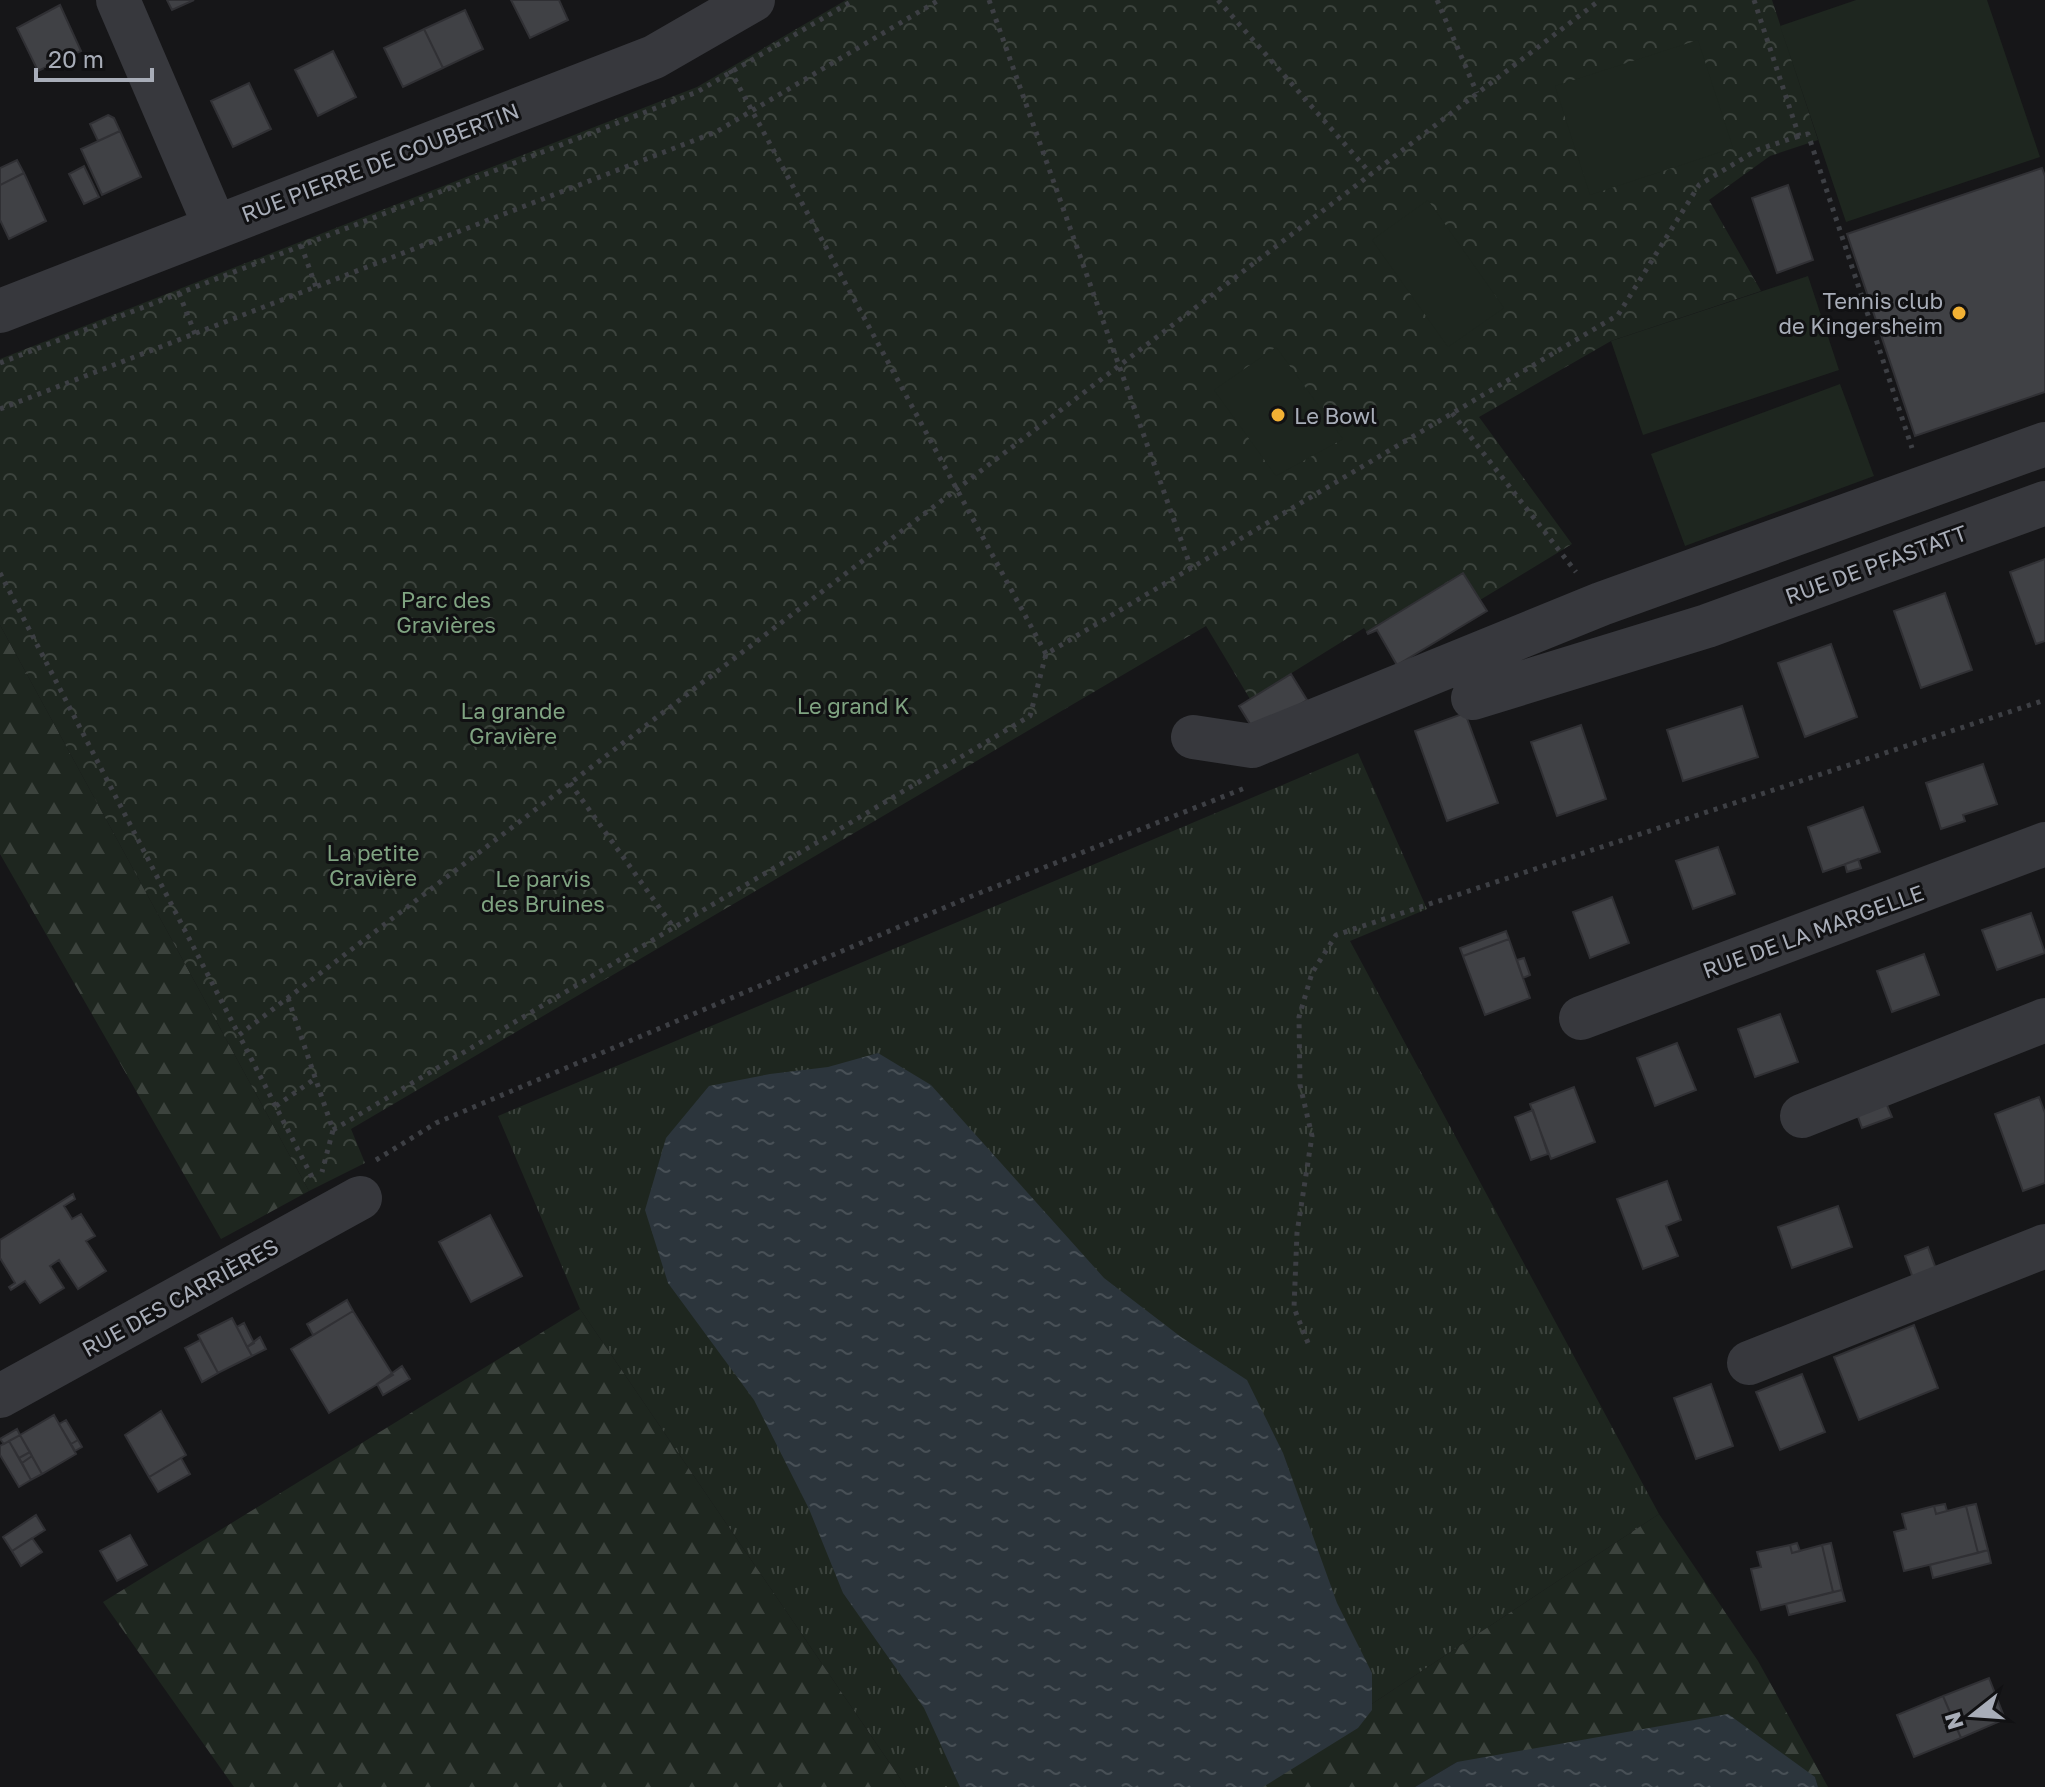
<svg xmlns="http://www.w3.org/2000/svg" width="2045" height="1787" font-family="'Golos Text',sans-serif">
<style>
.grass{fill:url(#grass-tufts)}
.forest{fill:url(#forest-firs)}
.park{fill:url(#park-crowns)}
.pitch{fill:#1e261f}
.water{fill:url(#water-ripples)}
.building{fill:#404145;stroke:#303034;stroke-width:2}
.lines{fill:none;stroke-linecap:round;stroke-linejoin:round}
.path{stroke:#3d3f44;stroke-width:5;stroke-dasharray:4 6;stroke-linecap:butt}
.minor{stroke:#37383d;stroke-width:44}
.poi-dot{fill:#f2b134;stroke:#111113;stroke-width:3}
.labels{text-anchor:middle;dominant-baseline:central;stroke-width:6;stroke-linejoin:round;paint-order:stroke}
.street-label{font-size:22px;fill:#a8adb8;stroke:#111113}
.poi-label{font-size:22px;fill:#a8adb8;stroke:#111113;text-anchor:end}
.park-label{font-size:22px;fill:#7fa381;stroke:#111113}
</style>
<defs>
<pattern id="grass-tufts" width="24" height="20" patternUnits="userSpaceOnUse" patternTransform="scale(2)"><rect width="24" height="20" fill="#1e261f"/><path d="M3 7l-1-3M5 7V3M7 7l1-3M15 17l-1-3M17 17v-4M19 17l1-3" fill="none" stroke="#3c433d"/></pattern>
<pattern id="forest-firs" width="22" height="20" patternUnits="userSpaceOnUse" patternTransform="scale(2)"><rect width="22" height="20" fill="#1e261f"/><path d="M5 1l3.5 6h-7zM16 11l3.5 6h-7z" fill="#3c433d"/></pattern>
<pattern id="park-crowns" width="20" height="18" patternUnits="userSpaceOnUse" patternTransform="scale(2)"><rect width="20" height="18" fill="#1e261f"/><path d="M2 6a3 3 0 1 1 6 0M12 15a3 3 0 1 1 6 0" fill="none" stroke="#3c433d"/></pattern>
<pattern id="water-ripples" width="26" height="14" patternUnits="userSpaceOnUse" patternTransform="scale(2)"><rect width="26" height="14" fill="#2c353c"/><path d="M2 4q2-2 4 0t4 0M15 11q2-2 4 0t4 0" fill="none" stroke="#485056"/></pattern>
</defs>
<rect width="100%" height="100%" fill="#161618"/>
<path class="grass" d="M1358 753 1427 909 1350 941 1659 1514 1246 1787H906L580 1309 498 1116Z"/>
<path class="forest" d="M0 625 309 1191 221 1239 0 854Z
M580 1309 906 1787H234L103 1602Z
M1659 1514 1758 1661 1828 1787H1818L1815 1777 1457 1762 1415 1787H1246Z"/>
<path class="park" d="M846 0H1772L1818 140 1770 156 1709 200 1761 291 1611 341 1479 417 1572 544 1480 600 1463 574 1367 632 1364 628 1250 699 1206 626 351 1129 365 1163 309 1191 0 625V359L697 87Z"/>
<path class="pitch" d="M1856 0H1987L2040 157 1846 222 1780 26Z
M1698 40 1733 148 1590 195 1555 86Z
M1428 200 1504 308 1448 347 1372 240Z
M1808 276 1839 370 1643 435 1611 341Z
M1276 347 1343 439 1276 476 1214 390Z
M1840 384 1874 476 1685 546 1651 454Z"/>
<path class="water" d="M878 1053 931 1085 1104 1278 1181 1337 1247 1380 1283 1453 1337 1603 1372 1673V1710L1358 1728 1263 1787H960L924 1708 843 1593 809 1509 754 1400 668 1283 645 1210 666 1138 709 1086 770 1074 828 1067Z
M1728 1714 1815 1777 1818 1787H1415L1457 1762Z"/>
<path class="building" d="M167 0H194L172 10Z
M511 0H559L568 20 530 38Z
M60 5 81 51 38 71 17 28Z
M465 10 483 49 443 68 424 29Z
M424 29 443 68 403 87 384 48Z
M333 51 356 97 318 116 295 70Z
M249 83 271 129 233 147 211 101Z
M108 115 114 118 120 131 98 141 90 124Z
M120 131 141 177 102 195 81 149Z
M17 160 24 173 0 185V168Z
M84 166 99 197 84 204 69 174Z
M2042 168 2045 176V392L1915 436 1847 234Z
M24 173 46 221 9 239 0 220V185Z
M1788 185 1813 260 1777 273 1752 198Z
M2045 559V641L2036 644 2010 572Z
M1463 573 1487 611 1397 665 1377 630 1368 634 1367 632Z
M1945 593 1972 670 1921 688 1894 611Z
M1831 644 1857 717 1805 737 1778 663Z
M1291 674 1307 700 1255 732 1239 706Z
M1742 706 1758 757 1683 781 1667 730Z
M1465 713 1498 803 1447 821 1415 731Z
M1581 725 1606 799 1557 816 1531 742Z
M1983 764 1997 804 1963 815 1965 821 1941 829 1926 783Z
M1863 807 1880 852 1823 872 1808 827Z
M1718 847 1735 894 1693 909 1676 861Z
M1858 859 1861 868 1847 872 1845 864Z
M1612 897 1629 943 1590 958 1573 912Z
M2031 913 2045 953 1997 970 1982 930Z
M1506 931 1509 939 1463 956 1460 948Z
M1509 939 1530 998 1485 1015 1463 956Z
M1924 954 1939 995 1892 1012 1877 971Z
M1524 958 1530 975 1523 978 1517 960Z
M1780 1014 1798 1062 1755 1077 1738 1029Z
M1677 1043 1696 1090 1655 1106 1637 1058Z
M1574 1087 1595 1142 1551 1159 1530 1104Z
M2039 1097 2045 1113V1183L2023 1191 1995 1114Z
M1886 1103 1892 1117 1862 1128 1857 1114Z
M1533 1110 1548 1154 1531 1160 1515 1117Z
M1667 1181 1681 1220 1666 1226 1678 1256 1643 1269 1617 1199Z
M73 1194 75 1199 64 1206 72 1219 81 1214 95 1236 86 1241 106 1271 78 1289 59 1260 50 1266 64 1288 40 1303 25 1281 11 1290 9 1287 15 1283 0 1258V1240Z
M1838 1206 1852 1247 1792 1268 1778 1227Z
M490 1215 522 1276 471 1302 439 1242Z
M1928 1247 1936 1269 1913 1278 1905 1256Z
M347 1300 353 1311 313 1335 307 1324Z
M353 1311 393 1375 329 1413 291 1349Z
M232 1318 252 1356 218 1373 198 1335Z
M244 1323 254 1343 247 1347 237 1327Z
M1914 1325 1938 1388 1859 1420 1834 1357Z
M260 1337 266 1349 252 1356 247 1347Z
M200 1340 218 1373 202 1382 185 1348Z
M402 1366 410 1379 383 1395 377 1384Z
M1802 1374 1825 1432 1780 1450 1756 1392Z
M1711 1384 1733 1446 1696 1459 1674 1398Z
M161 1411 186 1455 149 1477 125 1435Z
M54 1415 76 1454 42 1474 20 1435Z
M66 1420 78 1440 71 1444 59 1424Z
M17 1429 20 1435 4 1444 0 1439Z
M20 1435 30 1452 19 1458 9 1441Z
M78 1440 82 1447 75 1451 71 1444Z
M9 1441 31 1480 19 1487 0 1455V1446Z
M30 1452 32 1456 22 1463 19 1458Z
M32 1456 42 1474 31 1480 22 1463Z
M181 1458 190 1474 158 1492 149 1477Z
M1945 1504 1947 1511 1936 1514 1934 1506Z
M1976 1504 1988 1550 1978 1553 1966 1506Z
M1934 1506 1936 1514 1966 1506 1978 1553 1904 1571 1894 1532 1906 1529 1902 1514Z
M36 1515 45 1530 12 1551 3 1537Z
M130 1535 147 1565 117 1581 100 1551Z
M32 1538 42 1552 21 1566 12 1551Z
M1797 1543 1800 1551 1792 1553 1790 1545Z
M1831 1543 1842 1590 1833 1592 1822 1545Z
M1790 1545 1792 1553 1822 1545 1833 1592 1761 1610 1751 1569 1761 1567 1757 1552Z
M1988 1550 1991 1563 1933 1578 1930 1565Z
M1842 1590 1845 1601 1789 1615 1786 1604Z
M1989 1678 2005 1719 1961 1738 1943 1696Z
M1943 1696 1961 1738 1914 1757 1897 1715Z"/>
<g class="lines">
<path class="path" d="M989 0 1191 568
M1218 0 1371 174
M1437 0 1477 93
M1754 0 1799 136 1808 134 1912 448
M730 70 1046 654
M301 245 316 287
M179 293 195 334
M0 363 697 92 854 0
M0 409 716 132 939 0
M1452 413 1576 572
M0 573 239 1035
M570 783 674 928
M288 998 333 1130 322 1172
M276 1106 316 1078
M333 1130 1030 716 1046 654 1618 315 1699 185 1757 150 1799 136
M376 1160 436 1123 972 896 1245 788
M312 1177 239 1035 1600 0
M1308 1343 1294 1308 1297 1233 1312 1136 1300 1085 1299 1017 1312 973 1336 935 2045 700"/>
<path class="minor" d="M118 0 215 226
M0 311 654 57 753 0
M1473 698 1707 626 2045 503
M1193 737 1252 746 1601 604 2045 444
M1581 1018 2045 844
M1802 1116 2045 1020
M1749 1363 2045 1246
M0 1396 360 1198"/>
</g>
<g class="poi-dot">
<circle cx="1959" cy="313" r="8"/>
<circle cx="1278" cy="415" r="8"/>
</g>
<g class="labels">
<g class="street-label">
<text transform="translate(380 162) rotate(-21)">RUE PIERRE DE COUBERTIN</text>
<text transform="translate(1876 564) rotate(-20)">RUE DE PFASTATT</text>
<text transform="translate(1813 931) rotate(-20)">RUE DE LA MARGELLE</text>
<text transform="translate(180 1297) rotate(-29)">RUE DES CARRIÈRES</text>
</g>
<g class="poi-label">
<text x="1943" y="300">Tennis club<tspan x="1943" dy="25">de Kingersheim</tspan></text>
<text x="1294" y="415" text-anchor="start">Le Bowl</text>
</g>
<g class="park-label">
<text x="446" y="599">Parc des<tspan x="446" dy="25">Gravières</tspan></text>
<text x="853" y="705">Le grand K</text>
<text x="513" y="710">La grande<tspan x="513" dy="25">Gravière</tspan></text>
<text x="373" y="852">La petite<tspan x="373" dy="25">Gravière</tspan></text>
<text x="543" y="878">Le parvis<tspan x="543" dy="25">des Bruines</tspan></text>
</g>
</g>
<g transform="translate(1973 1715) rotate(253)" stroke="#111113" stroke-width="6" paint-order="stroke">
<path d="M0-6L14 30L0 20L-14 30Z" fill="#a8adb8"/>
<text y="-12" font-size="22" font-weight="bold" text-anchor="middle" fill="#a8adb8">N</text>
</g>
<path d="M36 68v12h116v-12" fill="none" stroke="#a8adb8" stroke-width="4"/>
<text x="48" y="68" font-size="24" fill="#a8adb8" stroke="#111113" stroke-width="6" paint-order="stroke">20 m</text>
</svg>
